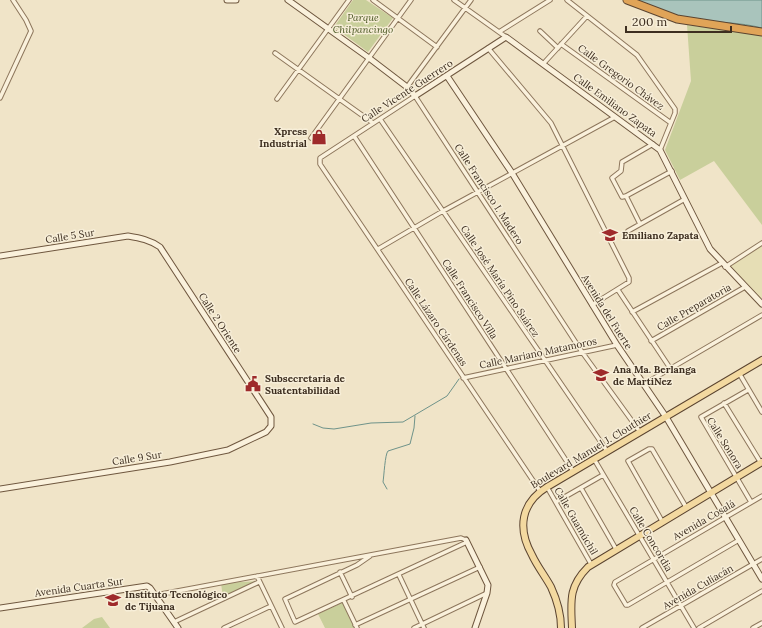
<svg xmlns="http://www.w3.org/2000/svg" width="762" height="628" font-family="Lora,serif">
<style>
.farmland{fill:#e6deb5}
.green{fill:#c9cf9b}
.water{fill:#a9c4bc;stroke:#6f938a}
.lines{fill:none;stroke-linecap:round;stroke-linejoin:round}
.stream{stroke:#6f938a;stroke-width:1}
.street-casing{stroke:#8d765c;stroke-width:5.5}
.secondary-casing{stroke:#6f573f;stroke-width:7}
.primary-casing{stroke:#5b4430;stroke-width:8}
.highway-casing{stroke:#5b4430;stroke-width:9}
.street{stroke:#faf1dc;stroke-width:3.5}
.secondary{stroke:#faf1dc;stroke-width:5}
.primary{stroke:#f3d9a0;stroke-width:6}
.highway{stroke:#e0a458;stroke-width:7}
.labels{text-anchor:middle;dominant-baseline:central;stroke-width:3;stroke-linejoin:round;paint-order:stroke}
.park-label{font-size:10px;font-style:italic;fill:#4d5a26;stroke:#f7eed8}
.street-label{font-size:10px;fill:#3d2e20;stroke:#f7eed8}
.poi-label{font-size:10px;font-weight:bold;fill:#3d2e20;stroke:#f7eed8;text-anchor:start}
</style>
<rect width="100%" height="100%" fill="#f0e4c8"/>
<path class="farmland" d="M762 243V299L727 265Z"/>
<path class="green" d="M353 0H366L393 18 368 52 334 27Z
M687 25 762 35V225L714 161 680 180 665 150 691 81Z
M259 581 223 598 221 583Z
M344 602 356 628H325L318 614Z
M102 617 110 628H82L94 619Z"/>
<path class="water" d="M635 0H762V28C740 22 717 23 694 19 674 16 654 8 635 0Z"/>
<g class="lines">
<path class="stream" d="M313 424 323 428 334 429 371 423 403 422 447 396 459 379
M387 489 383 482C384 476 385 454 388 451L410 444 414 428 415 416"/>
<defs>
<path id="street" d="M373 0 437 47
M454 0 506 37
M567 0 637 55 675 109V113L660 150
M540 31 558 48
M499 32 550 0
M561 44 671 123
M488 48 551 123 629 278V282L592 305
M275 53 373 123
M543 64 587 16
M407 87 471 0
M0 98 31 31 26 20 13 0
M277 99 349 0
M380 119 607 451
M354 136 573 471
M311 138 411 0
M653 144 622 162 621 171 612 178 622 197 626 196 672 171
M626 196 640 224
M628 231 685 199
M378 249 443 211 615 117
M725 267 762 243
M618 290 670 368
M632 312 722 263
M651 341 745 287
M739 373 762 412
M463 378 617 345
M644 384 762 315
M748 390 701 417 751 502
M724 403 761 463
M594 459 694 628
M547 487 591 564
M581 488 616 549
M540 491 320 164V158L415 96 582 352 640 432
M556 502 603 475
M662 521 628 461 649 449H652L686 507
M739 540 628 605H626L614 585 615 582 762 496
M370 556 357 565 285 599 295 622 467 542
M340 572 352 597
M399 575 424 628
M257 576 282 628
M156 595 461 538 466 540
M344 601 357 628
M174 622 259 582
M355 625 480 567
M224 628 271 606
M414 628 487 593
M642 628 762 559
M699 628 762 591
M753 628 762 623"/>
<path id="secondary" d="M227 0H236
M288 0 369 58 407 87 415 96 506 37 660 150 710 249 762 304
M447 76 512 173 617 345 666 417 762 579
M0 256 128 236C140 238 150 240 160 247L271 417V426L266 432 228 450 170 462 0 489
M466 540 488 585 487 593 475 628
M0 608 147 586 150 588 178 628"/>
<path id="primary" d="M561 628C561 613 557 600 551 587 545 576 537 566 532 555 517 528 521 503 547 487L762 360
M572 628C571 602 568 587 588 567L762 462"/>
<path id="highway" d="M627 0 677 19 762 32"/>
</defs>
<use href="#street" class="street-casing"/>
<use href="#secondary" class="secondary-casing"/>
<use href="#primary" class="primary-casing"/>
<use href="#highway" class="highway-casing"/>
<use href="#street" class="street"/>
<use href="#secondary" class="secondary"/>
<use href="#primary" class="primary"/>
<use href="#highway" class="highway"/>
</g>
<defs>
<symbol id="shop-bare" viewBox="-9 -9 18 18"><path d="M-5-2.5h2.3a2.7 3.5 0 0 1 5.4 0H5L5.5 6h-11ZM-1.5-2.5h3a1.5 2.3 0 0 0-3 0Z" fill="#9e2a2b" stroke="#f7eed8" stroke-width="2.5" paint-order="stroke"/></symbol>
<symbol id="school-bare" viewBox="-9 -9 18 18"><path d="M0-5L7-2L0 1L-7-2ZM-4 1L0 2.5L4 1V4Q0 6-4 4Z" fill="#9e2a2b" stroke="#f7eed8" stroke-width="2.5" paint-order="stroke"/></symbol>
<symbol id="civic-bare" viewBox="-9 -9 18 18"><path d="M-.6-6.5H3V-4.5H.6V-3L4-1V1h2V6H-6V1h2V-1L-.6-3ZM-1.2 2.5V6h2.4V2.5Z" fill="#9e2a2b" stroke="#f7eed8" stroke-width="2.5" paint-order="stroke"/></symbol>
<symbol id="university-bare" viewBox="-9 -9 18 18"><path d="M0-5L7-2L0 1L-7-2ZM-4 1L0 2.5L4 1V4Q0 6-4 4Z" fill="#9e2a2b" stroke="#f7eed8" stroke-width="2.5" paint-order="stroke"/></symbol>
</defs>
<g fill-rule="evenodd">
<use href="#shop-bare" x="308" y="126" width="22" height="22"/>
<use href="#school-bare" x="599" y="224" width="22" height="22"/>
<use href="#school-bare" x="590" y="364" width="22" height="22"/>
<use href="#civic-bare" x="242" y="373" width="22" height="22"/>
<use href="#university-bare" x="102" y="589" width="22" height="22"/>
</g>
<g class="labels">
<g class="park-label">
<text x="363" y="17">Parque<tspan x="363" dy="12">Chilpancingo</tspan></text>
</g>
<g class="street-label">
<text transform="translate(621 77) rotate(36)">Calle Gregorio Chávez</text>
<text transform="translate(407 91) rotate(-33)">Calle Vicente Guerrero</text>
<text transform="translate(615 105) rotate(36)">Calle Emiliano Zapata</text>
<text transform="translate(489 194) rotate(57)">Calle Francisco I. Madero</text>
<text transform="translate(70 236) rotate(-9)">Calle 5 Sur</text>
<text transform="translate(500 281) rotate(56)">Calle José María Pino Suárez</text>
<text transform="translate(470 299) rotate(57)">Calle Francisco Villa</text>
<text transform="translate(694 307) rotate(-30)">Calle Preparatoria</text>
<text transform="translate(607 312) rotate(58)">Avenida del Fuerte</text>
<text transform="translate(436 322) rotate(56)">Calle Lázaro Cárdenas</text>
<text transform="translate(220 323) rotate(57)">Calle 2 Oriente</text>
<text transform="translate(538 353) rotate(-12)">Calle Mariano Matamoros</text>
<text transform="translate(725 443) rotate(58)">Calle Sonora</text>
<text transform="translate(591 450) rotate(-31)">Boulevard Manuel J. Clouthier</text>
<text transform="translate(137 458) rotate(-9)">Calle 9 Sur</text>
<text transform="translate(704 520) rotate(-30)">Avenida Cosalá</text>
<text transform="translate(576 521) rotate(60)">Calle Guamúchil</text>
<text transform="translate(651 539) rotate(59)">Calle Concordia</text>
<text transform="translate(79 587) rotate(-8)">Avenida Cuarta Sur</text>
<text transform="translate(698 587) rotate(-30)">Avenida Culiacán</text>
</g>
<g class="poi-label">
<text x="307" y="131" text-anchor="end">Xpress<tspan x="307" dy="12">Industrial</tspan></text>
<text x="622" y="235">Emiliano Zapata</text>
<text x="613" y="369">Ana Ma. Berlanga<tspan x="613" dy="12">de MartiNez</tspan></text>
<text x="265" y="378">Subsecretaria de<tspan x="265" dy="12">Suatentabilidad</tspan></text>
<text x="125" y="594">Instituto Tecnológico<tspan x="125" dy="12">de Tijuana</tspan></text>
</g>
</g>
<path d="M626 26v6h105v-6" fill="none" stroke="#3d2e20" stroke-width="2"/>
<text x="632" y="26" font-size="12" fill="#3d2e20" stroke="#f7eed8" stroke-width="3" paint-order="stroke">200 m</text>
</svg>
